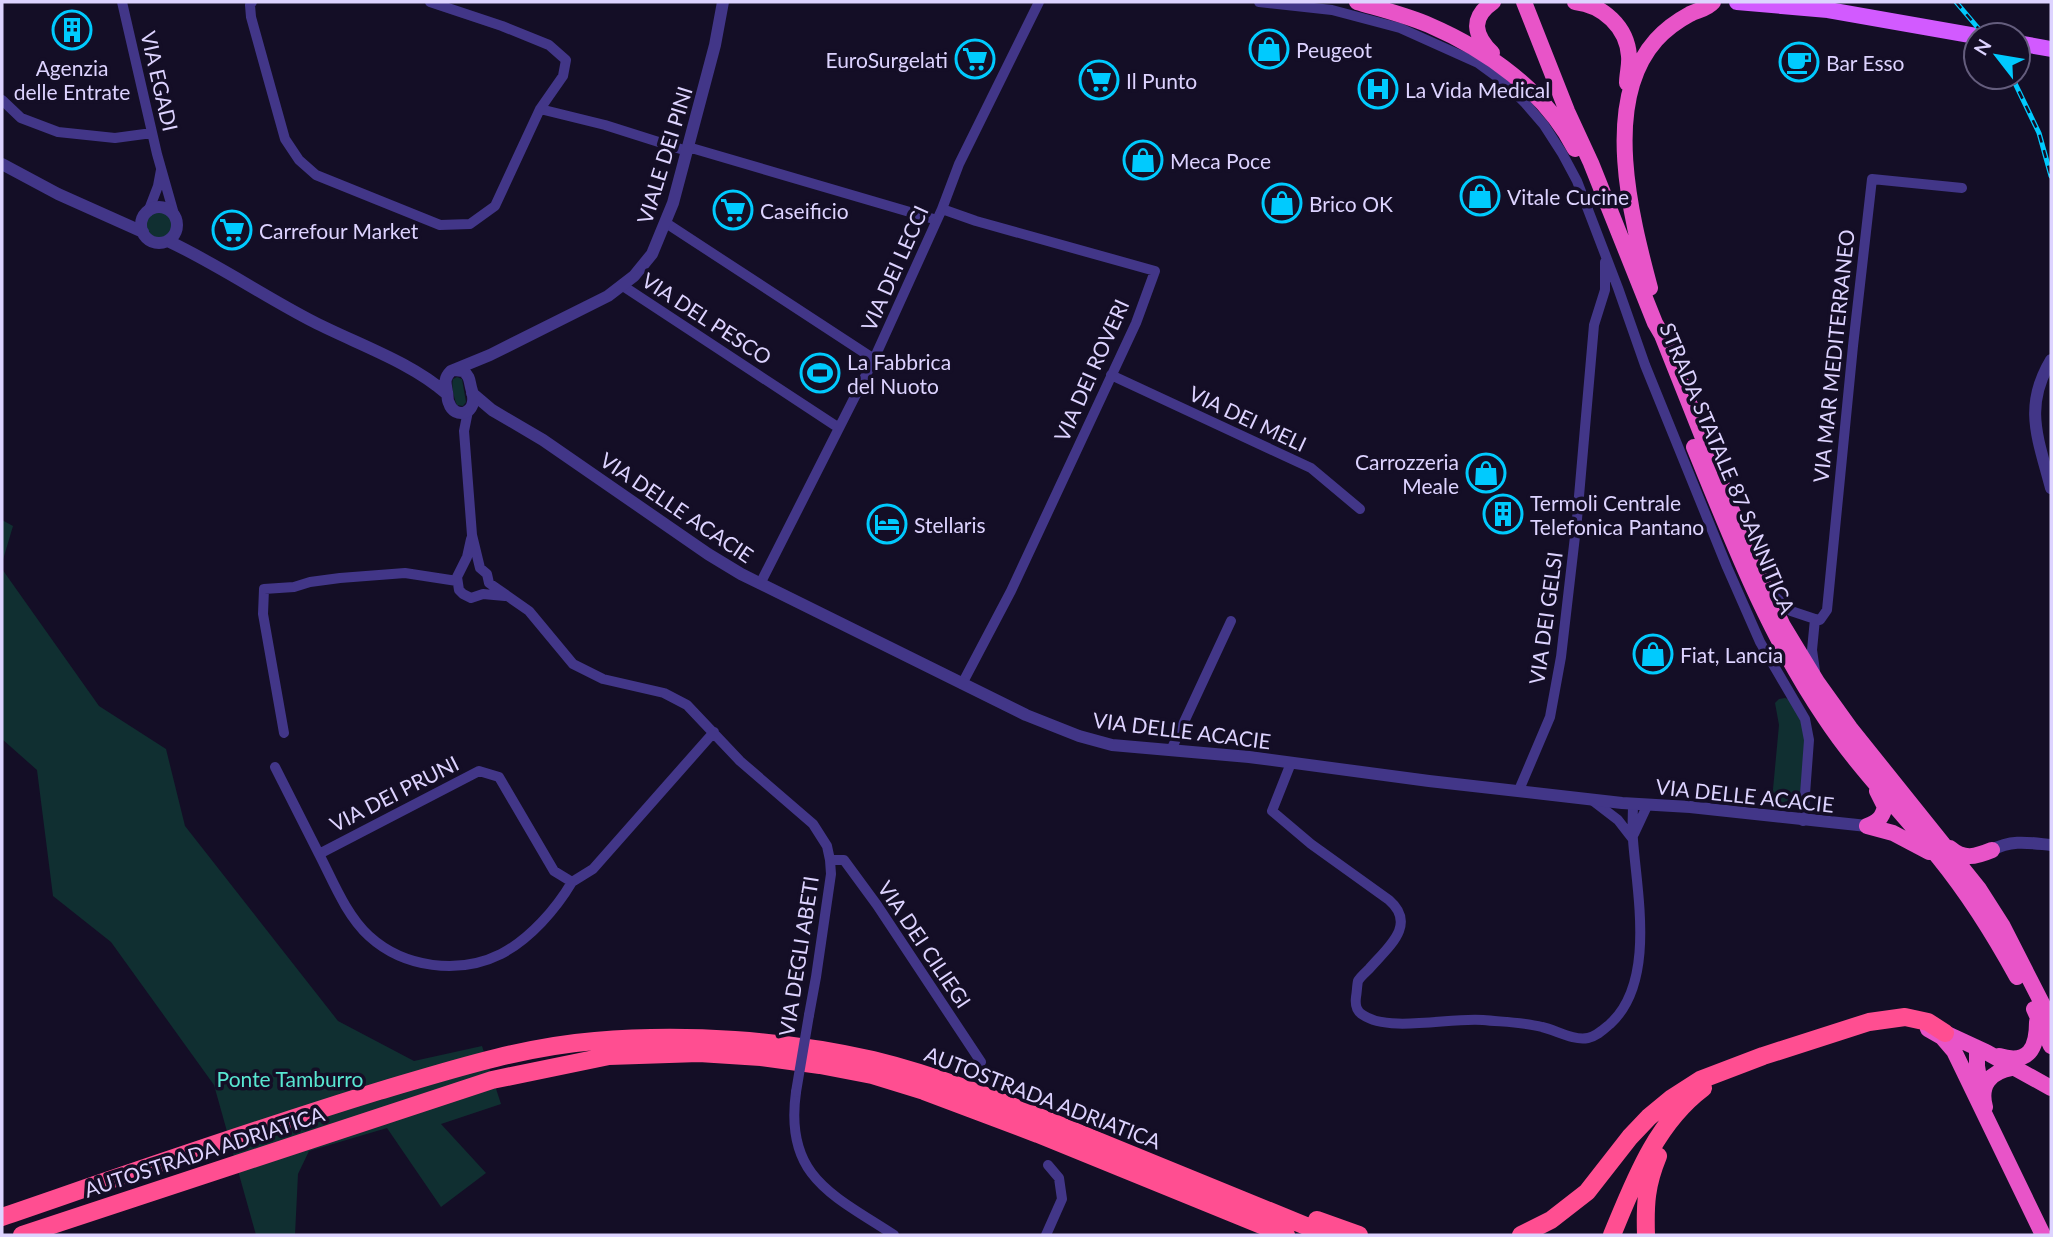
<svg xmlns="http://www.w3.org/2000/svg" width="2053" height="1237" font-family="Lato,sans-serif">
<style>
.green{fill:#102f31}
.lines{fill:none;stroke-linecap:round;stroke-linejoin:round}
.minor{stroke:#423688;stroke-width:10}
.tertiary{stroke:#423688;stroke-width:12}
.primary{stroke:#d25aff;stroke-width:16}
.trunk{stroke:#e854c8;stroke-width:16}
.motorway{stroke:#ff4e91;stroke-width:18}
.rail-casing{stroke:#00cafe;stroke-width:5}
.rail{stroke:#140e26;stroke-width:2.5;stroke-dasharray:8;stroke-linecap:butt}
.minor-bridge{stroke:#423688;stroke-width:10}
.labels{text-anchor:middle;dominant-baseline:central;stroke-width:7;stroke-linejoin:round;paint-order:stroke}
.poi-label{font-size:21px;fill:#ddd3ff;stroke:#140e26;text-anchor:start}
.street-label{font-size:21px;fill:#ddd3ff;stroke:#140e26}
.park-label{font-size:21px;fill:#58e6d1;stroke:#140e26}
</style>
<rect width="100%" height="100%" fill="#140e26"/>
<path class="green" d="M144 225a15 15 0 1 1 30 0a15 15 0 1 1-30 0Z
M457 377 462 379 466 402 463 406 457 405C454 399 451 385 453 379Z
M2 520 13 526 2 563Z
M2 569 99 706 166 749 185 826 338 1021 414 1061 482 1046 501 1104 441 1124 486 1173 441 1207 387 1128 309 1151 298 1174 295 1235H256L214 1085 111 942 53 896 37 770 2 739Z
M1785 698 1791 700 1803 725 1805 737 1800 804C1791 810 1781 805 1772 800L1779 725 1775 703 1779 699Z"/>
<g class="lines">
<path class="minor" d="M122 2 157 154 174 214
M252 2 250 5 251 17 285 139 299 160 316 175 440 225 470 224 495 206 540 109 563 76 566 60 549 45 502 26 430 2
M1259 2 1332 10 1400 28 1478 63 1504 82 1525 103 1544 125 1562 153 1577 181 1618 288 1645 365 1727 567 1760 642 1805 719 1809 740 1803 821
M2 100 21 118 58 132 115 138 152 133
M540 109 605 125 687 151
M688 147 937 220
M942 209 976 221 1155 271 1136 323 1011 591 962 684
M148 212 158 186 161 170
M666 223 874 359
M623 286 839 428
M1111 375 1311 468 1360 509
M468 411 464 431 472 535 480 568 487 574 489 583 529 611 573 664 603 679 664 693 687 705 740 761 813 824 827 846 830 860 831 874 816 977 809 1015
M471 539 467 557 457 577 459 590 463 594 471 598 483 594 505 596
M760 584 874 359 942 209 959 164 1039 2
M1771 593 1791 611 1815 619
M1815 619 1820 620 1827 610 1853 346 1872 179 1962 188
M1815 619 1812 650 1815 671
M284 733 263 614 264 589 294 587 310 582 340 578 405 573 457 581
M1171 750 1231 621
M1291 763 1272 811 1311 844 1389 900C1418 925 1387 948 1369 969 1366 972 1360 977 1358 981 1357 985 1357 992 1356 997 1355 1005 1356 1011 1363 1015 1389 1033 1451 1017 1483 1020 1503 1022 1523 1022 1542 1027 1556 1030 1573 1041 1588 1038 1597 1036 1603 1030 1610 1024 1656 982 1637 894 1633 840 1632 828 1633 815 1633 803
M275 767 319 854 479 771 499 777 554 871 572 882 593 869 714 732
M1519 790 1550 717 1561 657 1577 519 1594 325 1605 290V262
M1592 800 1618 820 1632 838
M1634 834 1648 804
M319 854C333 881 346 915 369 936 404 968 459 975 501 954 530 939 556 909 572 882
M830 860H844L877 905 981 1062
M796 1092C784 1177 833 1195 894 1235
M1046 1235 1062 1199 1059 1178 1048 1165"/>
<path class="tertiary" d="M2 164 58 194 143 232
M141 225a18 18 0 1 1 36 0a18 18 0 1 1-36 0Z
M168 241C219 265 265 297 314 322 357 344 411 362 447 394
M2051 360C2023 407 2038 438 2051 488
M455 370 463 371C471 377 469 382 472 391 479 415 454 420 449 403 447 400 448 396 447 392 445 382 444 378 451 371L490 355 608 296 634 276 652 254 673 203 715 45 723 2
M472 393 492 410 543 440 708 554 741 574 1026 715 1079 736 1112 745 1249 757 1429 781 1622 803 1690 807 1867 826
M1992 850C2012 839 2030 843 2051 845"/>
<path class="primary" d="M1737 2 1828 10 1976 36
M2018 43 2051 49"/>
<path class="trunk" d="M1357 2C1381 9 1406 15 1429 25 1487 50 1545 91 1575 149
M1524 2 1567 111 1591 163 1655 323 1662 335 1746 546 1783 626 1817 682 1850 728 1979 889 2002 925 2051 1021
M1575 2C1603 5 1627 27 1629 56 1630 65 1627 74 1627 83
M1492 53C1474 35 1470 18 1493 2
M1650 288C1631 217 1601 102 1656 40 1665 30 1677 21 1690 14 1698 10 1707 9 1713 2
M1694 447C1732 540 1768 634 1825 718 1858 768 1901 811 1939 858 1969 895 1994 935 2017 977
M1867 826 1893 833 1929 852
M1867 826C1878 822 1882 818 1885 807L1877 791
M1950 848C1964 860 1975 857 1992 850
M2034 1009 2051 1046
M1928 1029 1942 1037 1954 1051 2043 1235
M1945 1033 1986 1052 2051 1088
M1977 1048V1066L1982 1096
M1999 1056C2029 1065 2037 1048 2037 1022
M1985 1107C1979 1085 1990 1072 2012 1068"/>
<path class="motorway" d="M2 1217C127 1174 252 1130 379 1091 450 1070 521 1047 595 1041 685 1033 785 1040 873 1060 943 1077 1009 1105 1076 1132 1160 1166 1244 1201 1328 1235
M1317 1220 1359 1235
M22 1235 492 1080 609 1056 699 1053 761 1057 820 1065 872 1075 924 1091 1038 1134 1286 1235
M1521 1235 1551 1220 1587 1192 1630 1137 1649 1117 1672 1098 1700 1080 1763 1056 1869 1022 1905 1017 1928 1022 1945 1033
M1612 1235C1634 1182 1655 1124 1703 1088
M1646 1235C1645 1204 1646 1185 1658 1156"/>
<defs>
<path id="rail" d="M1956 2 1984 35
M2012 77 2039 133 2051 176"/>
</defs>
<use href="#rail" class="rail-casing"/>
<use href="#rail" class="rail"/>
<path class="minor-bridge" d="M796 1092 809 1015"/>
</g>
<defs>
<symbol id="building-ring" viewBox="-11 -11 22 22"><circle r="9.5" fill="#140e26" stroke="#00cafe" stroke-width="1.5"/><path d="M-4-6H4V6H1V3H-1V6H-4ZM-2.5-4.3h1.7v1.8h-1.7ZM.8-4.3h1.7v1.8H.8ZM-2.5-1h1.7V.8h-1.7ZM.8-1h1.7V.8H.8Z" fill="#00cafe"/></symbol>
<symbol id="shop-ring" viewBox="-11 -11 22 22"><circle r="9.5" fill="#140e26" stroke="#00cafe" stroke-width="1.5"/><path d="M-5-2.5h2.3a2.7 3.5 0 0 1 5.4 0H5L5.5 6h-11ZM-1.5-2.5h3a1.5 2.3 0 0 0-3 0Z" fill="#00cafe"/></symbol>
<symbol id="supermarket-ring" viewBox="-11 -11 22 22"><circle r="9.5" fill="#140e26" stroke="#00cafe" stroke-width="1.5"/><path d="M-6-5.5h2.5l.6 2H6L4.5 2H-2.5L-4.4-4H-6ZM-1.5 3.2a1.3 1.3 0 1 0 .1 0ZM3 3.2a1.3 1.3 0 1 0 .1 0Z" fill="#00cafe"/></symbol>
<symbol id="cafe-ring" viewBox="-11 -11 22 22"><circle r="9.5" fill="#140e26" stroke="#00cafe" stroke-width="1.5"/><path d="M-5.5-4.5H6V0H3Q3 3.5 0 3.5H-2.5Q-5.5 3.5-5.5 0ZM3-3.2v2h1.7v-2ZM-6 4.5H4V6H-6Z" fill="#00cafe"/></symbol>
<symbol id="hospital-ring" viewBox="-11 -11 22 22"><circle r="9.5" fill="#140e26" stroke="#00cafe" stroke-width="1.5"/><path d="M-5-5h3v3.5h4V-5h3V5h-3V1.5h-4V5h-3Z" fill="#00cafe"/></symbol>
<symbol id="stadium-ring" viewBox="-11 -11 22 22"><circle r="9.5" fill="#140e26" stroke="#00cafe" stroke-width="1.5"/><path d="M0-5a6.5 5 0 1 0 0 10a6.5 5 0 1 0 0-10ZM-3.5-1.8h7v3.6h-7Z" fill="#00cafe"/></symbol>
<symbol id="hotel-ring" viewBox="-11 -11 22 22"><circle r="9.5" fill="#140e26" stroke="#00cafe" stroke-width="1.5"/><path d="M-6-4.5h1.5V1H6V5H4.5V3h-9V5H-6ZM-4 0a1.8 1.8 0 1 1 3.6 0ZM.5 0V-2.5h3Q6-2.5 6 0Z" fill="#00cafe"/></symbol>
</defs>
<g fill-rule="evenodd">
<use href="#building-ring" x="50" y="8" width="44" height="44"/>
<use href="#shop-ring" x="1247" y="27" width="44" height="44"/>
<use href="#supermarket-ring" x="953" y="37" width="44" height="44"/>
<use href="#cafe-ring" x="1777" y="40" width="44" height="44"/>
<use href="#supermarket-ring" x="1077" y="58" width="44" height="44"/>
<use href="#hospital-ring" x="1356" y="67" width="44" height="44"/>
<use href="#shop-ring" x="1121" y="138" width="44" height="44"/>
<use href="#shop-ring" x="1458" y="174" width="44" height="44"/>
<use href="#shop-ring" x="1260" y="181" width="44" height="44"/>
<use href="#supermarket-ring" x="711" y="188" width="44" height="44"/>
<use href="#supermarket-ring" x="210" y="208" width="44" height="44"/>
<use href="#stadium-ring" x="798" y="351" width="44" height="44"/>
<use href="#shop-ring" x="1464" y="451" width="44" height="44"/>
<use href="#building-ring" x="1481" y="492" width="44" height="44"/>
<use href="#hotel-ring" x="865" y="502" width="44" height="44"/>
<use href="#shop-ring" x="1631" y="632" width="44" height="44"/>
</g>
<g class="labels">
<g class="poi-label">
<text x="1296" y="49">Peugeot</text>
<text x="948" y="59" text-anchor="end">EuroSurgelati</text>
<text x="1826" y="62">Bar Esso</text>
<text x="72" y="67" text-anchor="middle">Agenzia<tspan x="72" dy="24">delle Entrate</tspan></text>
<text x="1126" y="80">Il Punto</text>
<text x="1405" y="89">La Vida Medical</text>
<text x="1170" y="160">Meca Poce</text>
<text x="1507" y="196">Vitale Cucine</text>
<text x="1309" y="203">Brico OK</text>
<text x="760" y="210">Caseificio</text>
<text x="259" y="230">Carrefour Market</text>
<text x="847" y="361">La Fabbrica<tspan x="847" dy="24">del Nuoto</tspan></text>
<text x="1459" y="461" text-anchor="end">Carrozzeria<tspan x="1459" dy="24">Meale</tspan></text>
<text x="1530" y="502">Termoli Centrale<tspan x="1530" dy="24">Telefonica Pantano</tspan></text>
<text x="914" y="524">Stellaris</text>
<text x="1680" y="654">Fiat, Lancia</text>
</g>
<g class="street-label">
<text transform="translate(160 81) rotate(77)">VIA EGADI</text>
<text transform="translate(664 155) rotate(-73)">VIALE DEI PINI</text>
<text transform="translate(894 268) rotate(-66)">VIA DEI LECCI</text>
<text transform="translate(707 318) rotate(33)">VIA DEL PESCO</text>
<text transform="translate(1833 356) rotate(-84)">VIA MAR MEDITERRANEO</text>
<text transform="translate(1091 370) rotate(-66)">VIA DEI ROVERI</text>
<text transform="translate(1248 418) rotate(25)">VIA DEI MELI</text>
<text transform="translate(1728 468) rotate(67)">STRADA STATALE 87 SANNITICA</text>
<text transform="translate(677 507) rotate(34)">VIA DELLE ACACIE</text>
<text transform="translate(1545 618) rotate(-82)">VIA DEI GELSI</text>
<text transform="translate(1182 730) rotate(7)">VIA DELLE ACACIE</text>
<text transform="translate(394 793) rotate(-27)">VIA DEI PRUNI</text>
<text transform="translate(1745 795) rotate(6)">VIA DELLE ACACIE</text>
<text transform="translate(925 944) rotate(56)">VIA DEI CILIEGI</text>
<text transform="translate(798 956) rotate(-81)">VIA DEGLI ABETI</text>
<text transform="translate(1043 1097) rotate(21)">AUTOSTRADA ADRIATICA</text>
<text transform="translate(204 1151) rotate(-18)">AUTOSTRADA ADRIATICA</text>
</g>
<g class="park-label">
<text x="290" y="1078">Ponte Tamburro</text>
</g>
</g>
<rect width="2053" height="1237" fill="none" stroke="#ddd3ff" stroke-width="7"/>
<g transform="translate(1997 56) rotate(301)"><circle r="33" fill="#140e26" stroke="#645d7d" stroke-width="2"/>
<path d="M0-5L12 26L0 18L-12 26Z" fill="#00cafe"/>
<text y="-10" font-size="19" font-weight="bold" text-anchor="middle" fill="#ddd3ff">N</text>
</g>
</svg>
